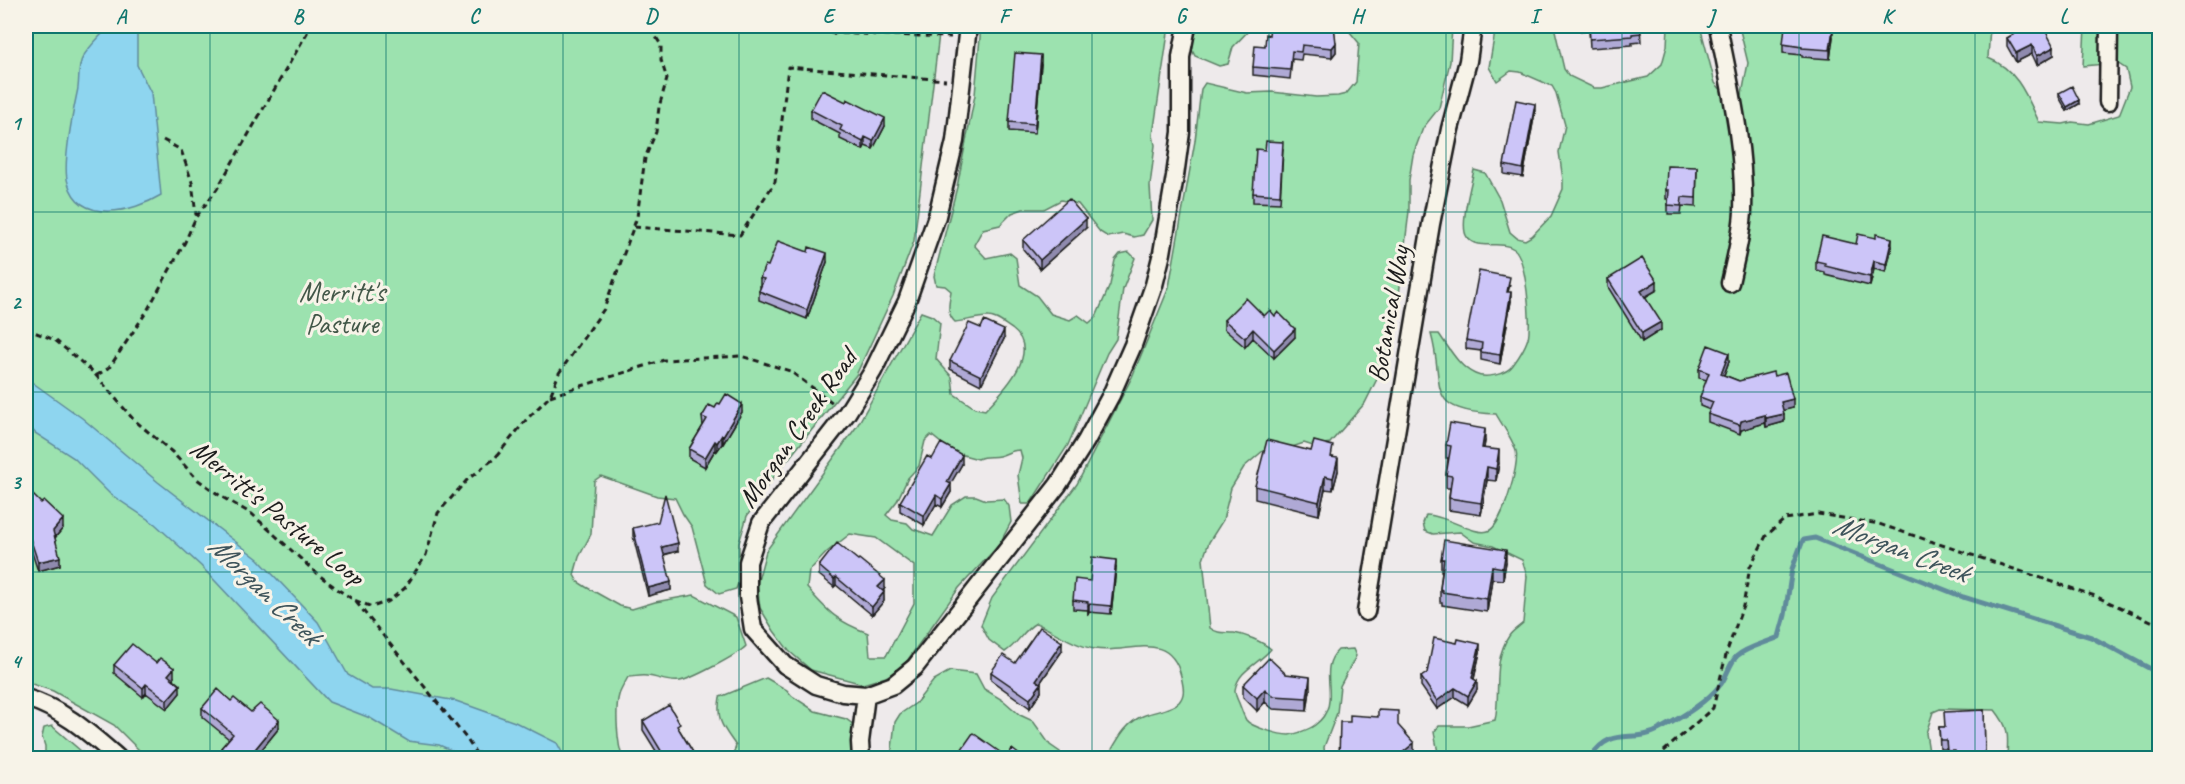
<svg xmlns="http://www.w3.org/2000/svg" width="2185" height="784" font-family="Caveat,sans-serif">
<style>
.green{fill:#9ce2af;stroke:#5c7f66;stroke-width:1.5;fill-rule:evenodd}
.water{fill:#8ed5ef;stroke:#608b9b;stroke-width:1.5}
.lines{fill:none;stroke-linecap:round;stroke-linejoin:round}
.stream{stroke:#608b9b;stroke-width:5}
.minor-casing{stroke:#1c1c1c;stroke-width:21}
.path{stroke:#1c1c1c;stroke-width:3;stroke-dasharray:6 4.5;stroke-linecap:butt}
.minor{stroke:#f7f3e8;stroke-width:16}
.wall{fill:#afa9d5;stroke:#1c1c1c;stroke-width:1.5}
.shaded-wall{fill:#8f8aae;stroke:#1c1c1c;stroke-width:1.5}
.building{fill:#ccc5f8;stroke:#1c1c1c;stroke-width:1.5}
.grid{fill:none;stroke:#0f766e;stroke-width:1.5;stroke-opacity:0.55}
.labels{text-anchor:middle;dominant-baseline:central;stroke-width:6;stroke-linejoin:round;paint-order:stroke}
.park-label{font-size:28px;fill:#425748;stroke:#f7f3e8}
.street-label{font-size:28px;fill:#1c1c1c;stroke:#f7f3e8}
.water-label{font-size:30px;font-style:italic;fill:#3e545b;stroke:#f7f3e8}
.neatline{fill:none;stroke:#0f766e;stroke-width:2}
.grid-label{font-size:20px;text-anchor:middle;font-weight:bold;fill:#0f766e}
</style>
<rect width="100%" height="100%" fill="#eeeaeb"/>
<filter id="ink" filterUnits="userSpaceOnUse"><feTurbulence type="fractalNoise" baseFrequency=".0167" numOctaves="2"/><feDisplacementMap in="SourceGraphic" scale="12" xChannelSelector="R" yChannelSelector="G"/><feConvolveMatrix kernelMatrix="1 2 1 2 8 2 1 2 1" color-interpolation-filters="sRGB"/></filter>
<g filter="url(#ink)">
<path class="green" d="M26 26H940L914 241 893 296 856 375 769 483 747 516 739 543V581L736 589 719 594 707 584 692 527 683 514 675 498 657 496 601 476 594 481 591 534 579 557 574 575 578 582 586 587 620 606 632 609 655 602 694 595 736 617 746 646C739 654 692 679 680 681 669 683 658 677 647 676 641 675 634 677 628 677 625 683 621 689 619 695 615 709 617 746 623 758H147L114 725 53 691 26 682Z
M981 26H1169L1153 135 1155 145 1150 186 1152 220 1143 235 1134 237 1123 234 1108 237 1100 232 1078 204 1061 200 1044 209H1023L1012 213 1000 225 983 229 974 245 986 258 1010 253 1016 258 1020 285 1037 296 1051 314 1070 320 1078 315 1089 323 1096 317 1110 285 1115 260 1120 254 1129 252 1135 258 1123 289 1116 339 1107 353 1068 445 1030 504H1022L1018 475 1022 458 1020 450C1011 450 1007 454 999 456 992 458 986 455 978 459L952 452 931 435 925 441 919 466 908 478 897 501 886 515 892 520 907 523 913 529 933 536 952 505 966 496H976L986 500 1004 499 1009 506 1011 522 999 545 959 588 902 668 886 677 863 684 811 670 789 651 774 631 760 608 757 584 766 551 857 426 921 312 932 316 940 323 936 359 952 377 954 394 975 408 985 410C1002 392 1043 352 1012 329 1004 324 997 317 988 317 977 317 966 321 955 322 946 313 949 304 951 291L945 286 936 285 934 276 957 187 975 95ZM850 534 876 538 914 566V603L886 656H870L868 633C838 622 828 612 807 588L809 571 827 552Z
M1198 26H1253L1233 47 1228 64 1219 66 1195 56 1191 48Z
M1345 26H1452L1450 62 1439 108 1423 128 1413 155 1409 180V211L1396 320 1390 346 1381 371 1365 403 1330 443 1313 446 1304 443 1289 448 1271 444 1244 467 1231 488 1223 520 1209 542 1203 559 1210 628C1218 634 1224 632 1234 633 1246 635 1261 641 1271 649 1260 663 1238 670 1235 690 1235 695 1237 699 1239 703 1241 708 1243 715 1246 720 1251 727 1280 735 1289 735 1296 734 1310 729 1315 725 1345 702 1315 672 1338 650L1353 649 1356 656 1340 686 1337 713 1324 747 1325 758H1107C1117 741 1125 722 1145 715 1155 711 1171 710 1179 702 1186 694 1183 686 1181 676 1169 628 1127 655 1095 649 1075 646 1055 632 1036 623 1023 630 1018 644 1005 652L989 640 981 625 992 598 1077 484 1132 377 1169 287 1195 141 1201 89 1205 83 1247 93 1272 92 1316 97 1338 96 1346 94 1356 82 1359 43Z
M1496 26H1554L1564 69 1569 76 1594 88H1602L1648 77 1662 64 1667 46 1668 26H1700L1715 83 1739 110 1748 63 1739 26H1990L1988 58C2017 69 2027 96 2039 122L2063 124 2072 122 2089 124 2119 115 2130 87 2126 69 2117 63 2083 66 2085 26H2159V758H2007C2008 735 2010 729 1995 710L1940 709 1933 712 1926 733 1930 758H1439L1434 732 1439 726H1468L1495 720C1501 693 1492 661 1509 636 1512 631 1519 627 1523 623L1527 576 1522 560 1493 546 1474 542 1460 532 1433 534 1425 531 1423 523 1426 515C1444 514 1474 536 1488 531 1502 527 1520 464 1516 451 1512 438 1502 425 1496 414 1422 411 1446 387 1431 334H1439C1449 348 1459 367 1475 374 1485 379 1506 375 1513 365 1519 357 1525 348 1528 338 1532 324 1526 257 1514 249 1501 239 1477 252 1467 237 1459 227 1471 184 1474 170L1485 173 1500 200 1510 232 1517 238 1525 240 1532 236 1551 216 1563 189V180L1559 152 1565 125 1556 93 1552 86 1520 72 1511 71 1497 81 1489 67Z
M950 671 976 674 984 689 1004 701 1020 715 1033 721 1050 745 1060 752 1062 758H891L895 722 900 714 916 703 934 680Z
M766 678 787 690 792 696 815 711 846 719 854 725 852 758H732L736 746C723 727 716 721 720 697Z
M52 726 89 758H45V746L42 737 44 728Z"/>
<path class="water" d="M109 26H133L137 30V65L151 93 161 195C133 212 80 225 68 183 62 166 73 112 77 93 80 83 77 66 83 57 89 46 101 36 109 26Z
M26 378 82 418 158 482 258 559 318 622 348 675 372 689H391L456 701 515 722 557 743 565 758H490L478 752 458 753 439 745 408 741 370 718 329 702 201 566 155 524 110 494 74 458 35 433 26 422Z"/>
<g class="lines">
<path class="stream" d="M1590 758C1613 723 1633 746 1662 728 1683 716 1706 703 1721 684 1727 676 1730 662 1737 656 1747 647 1766 643 1779 637L1785 615 1792 569 1803 540 1815 538 1963 597 2091 637 2160 674"/>
<defs>
<path id="minor" d="M968 26 955 141 937 216 907 301 873 371 847 413 761 523 748 562V597L753 629 785 665 816 685 843 693 866 695 893 685 915 667 1058 485 1086 441 1111 395 1133 345 1154 285 1162 253 1175 176 1181 132V57L1187 26
M1718 26C1730 87 1745 148 1743 211 1742 235 1735 260 1730 283
M2108 102 2109 26
M1366 612 1431 224 1450 129 1468 61 1473 26
M26 698C63 709 89 733 118 758
M861 758 860 742 866 695"/>
</defs>
<use href="#minor" class="minor-casing"/>
<path class="path" d="M824 26 828 33 951 37
M163 140 181 150 192 182 196 215
M634 227 740 235 775 182 788 67 946 80
M26 329 55 340 94 373 133 419 172 452 197 479 222 497 252 514 315 572 337 589 354 600 372 607 389 601 405 588 426 555 438 513 467 480 495 458 526 420 550 396 559 373 604 309 637 217 645 158 656 132 659 107 667 79 661 60V45L649 26
M97 375 109 368 147 311 185 242 196 217 217 189 311 26
M550 396 664 360 741 356 790 371 833 403
M356 602 466 738 479 758
M1656 758 1713 708 1727 651 1743 606 1750 567 1766 536 1785 519 1818 514 1879 524 2095 596 2160 625"/>
<use href="#minor" class="minor"/>
</g>
<path class="wall" d="M1334 26 1336 52 1332 57 1302 54 1301 60 1292 59 1290 79 1253 75V67L1265 46 1269 35Z
M1581 26H1640L1641 42 1632 43V45L1590 48 1589 30 1581 31Z
M1826 26V27L1833 37 1830 59 1802 57V55L1783 53V44Z
M2008 26H2046V32L2054 55 2037 65 2032 54 2016 62 2007 46V38L2014 34Z
M1041 64 1035 133 1009 131V122Z
M2059 93 2079 104 2067 111 2059 97Z
M811 110 885 126 873 149 865 146 863 150 840 139V134L811 119Z
M1535 112 1523 177 1504 174V165Z
M1283 150 1280 203 1253 202V193Z
M1697 167 1696 207 1682 206 1681 214H1668V199H1666V190Z
M1086 228 1040 269 1023 249V240Z
M1856 244 1892 246 1886 272 1874 269 1870 286 1825 275V272L1816 270V261Z
M827 262 807 319 759 300V291L761 287H760V278L768 266Z
M1608 279 1657 290 1645 297 1661 330 1642 342 1608 287Z
M1510 285 1508 292 1511 301 1500 364 1481 360V351L1466 349V340Z
M1264 316 1295 337 1274 358 1253 338 1245 347 1224 329V320Z
M1004 339 981 385 950 369V361Z
M1729 361 1724 375 1739 381 1774 376 1793 408 1783 410 1784 422 1766 427 1765 423 1741 430 1740 434 1708 422V414L1710 410 1700 406V397L1707 380 1699 378V369Z
M715 408 742 412 723 444H722L717 451 715 450 705 467 689 458V449L703 426 702 417Z
M1485 441 1484 448 1499 463 1496 481 1487 480 1481 515 1449 510V498L1450 488H1446V475L1448 458H1446V445Z
M1333 457 1338 471 1333 490 1325 489 1319 515 1255 499V486Z
M932 459 962 464 950 484 951 492 942 507 936 504 924 525 900 511V502Z
M26 499 63 528 55 538 60 565 38 571 30 547 26 543Z
M633 528 678 551 664 555 671 590 648 596 633 536Z
M1441 559 1506 562 1503 580 1492 579 1487 612 1442 605V602H1440V589L1442 571H1441Z
M819 566 885 588 883 591 884 601 872 615 836 585 834 587 819 575Z
M1116 568 1111 614 1089 612 1088 615V610L1073 609V600L1090 581Z
M1062 651 1040 683 1041 692 1030 708 991 680V672L1015 663Z
M1480 652 1474 679 1477 690 1468 705 1455 697 1437 709 1421 686V677Z
M114 665 174 677 173 679 180 693 167 709 146 693 143 697 114 673Z
M1286 674 1310 690 1307 711 1273 709 1265 702 1257 711 1243 697V685Z
M231 701 279 728 254 759H223L221 757V748L229 739 202 717V708Z
M1984 710 1985 759H1947L1946 749H1940L1939 727H1944Z
M643 721 680 731 697 759H661L643 730Z
M959 753 1007 757 1025 759H959Z"/>
<path class="shaded-wall" d="M1833 28V37L1830 59V50Z
M1336 43V52L1332 57V48Z
M2032 45V54L2016 62V53Z
M2054 47V55L2037 65V56Z
M1041 55V64L1035 133V124Z
M2079 100V104L2067 111V107Z
M1535 104V112L1523 177V169Z
M885 118V126L873 149V141Z
M865 137V146L863 150V142Z
M1086 219V228L1040 269V260Z
M1892 238V246L1886 272V264Z
M827 253V262L807 319V310Z
M1874 261V269L1870 286V277Z
M1657 281V290L1641 299V291Z
M1511 292V301L1500 364V355Z
M1661 322V330L1642 342V333Z
M1253 329V338L1245 347V338Z
M1295 329V337L1274 358V350Z
M1004 330V339L981 385V376Z
M1729 353V361L1721 383V374Z
M1793 399V408L1781 411V402Z
M742 404V412L723 444V436Z
M1784 414V422L1766 427V418Z
M1765 415V423L1741 430 1740 434V425L1741 421Z
M1485 429V441L1482 460V448Z
M722 435V444L717 451V443Z
M715 441V450L705 467V458Z
M1499 450V463L1496 481V469Z
M962 455V464L947 490V482Z
M1338 458V471L1333 490V478Z
M1487 467V480L1481 515V503Z
M1325 476V489L1319 515V502Z
M951 484V492L942 507V499Z
M936 495V504L924 525V516Z
M63 519V528L53 540V531Z
M678 543V551L662 555V547Z
M1506 550V562L1503 580V568Z
M60 557V565L38 571V562Z
M1116 560V568L1111 614V606Z
M1492 566V579L1487 612V599Z
M836 577V585L834 587V579Z
M885 580V588L878 596V587Z
M671 582V590L648 596V588Z
M884 592V601L872 615V607Z
M1089 604V612L1088 615V606Z
M1062 642V651L1036 689V680Z
M1480 644V652L1472 687V678Z
M174 668V677L168 684V675Z
M1310 677V690L1307 711V698Z
M1477 681V690L1468 705V696Z
M146 684V693L143 697V688Z
M1041 684V692L1030 708V699Z
M180 685V693L167 709V700Z
M1455 688V697L1437 709V701Z
M1265 689V702L1257 711V698Z
M279 720V728L254 759H247Z
M1414 743V751L1406 759H1402V753Z"/>
<path class="building" d="M1270 26H1334L1336 43 1332 48 1302 45 1301 52 1292 51 1290 70 1253 67 1255 45 1265 46 1266 34 1269 35Z
M1589 26H1640L1641 33 1632 34V36L1590 39Z
M1785 26H1825V27L1833 28 1830 50 1802 48V47L1783 44Z
M2013 26H2044H2043L2054 47 2037 56 2032 45 2016 53 2007 38 2018 32Z
M1015 53 1041 55 1035 124 1009 122Z
M2072 86 2079 100 2067 107 2059 93Z
M822 90 846 102 847 99 885 118 873 141 865 137 863 142 840 130 842 126 811 110Z
M1516 100 1535 104 1523 169 1504 165Z
M1266 141 1283 142 1280 195 1253 193 1256 149 1265 150Z
M1667 166 1697 167 1696 198 1682 197 1681 206 1668 205 1669 190H1666Z
M1069 199 1086 219 1040 260 1023 240Z
M1858 234 1876 238V234L1892 238 1886 264 1874 261 1870 277 1825 266V263L1816 261 1822 236 1856 244Z
M778 241 808 252 809 247 827 253 807 310 759 291 764 279 760 278 765 265 768 266Z
M1642 258 1657 281 1641 291 1661 322 1642 333 1608 279Z
M1479 271 1510 277 1507 292H1511L1500 355 1481 352 1482 343 1466 340Z
M1246 298 1264 316 1270 310 1275 316 1278 312 1295 329 1274 350 1253 329 1245 338 1224 320Z
M984 321 1004 330 981 376 950 361 969 323 981 328Z
M1708 345 1729 353 1721 374 1739 381 1773 372 1774 376 1786 373 1793 399 1781 402 1784 414 1766 418 1765 415 1741 421 1740 425 1708 414 1713 402 1700 397 1709 373 1699 369Z
M726 394 742 404 723 436 722 435 717 443 715 441 705 458 689 449 707 419 702 417 709 405 715 408 718 403 720 404Z
M1450 423 1485 429 1482 448 1499 450 1496 469 1487 467 1481 503 1449 498 1452 476 1446 475 1451 446 1446 445Z
M1267 440 1311 451 1314 441 1333 446 1331 457 1338 458 1333 478 1325 476 1319 502 1255 486Z
M941 443 962 455 947 482 951 484 942 499 936 495 924 516 900 502 927 456 932 459Z
M665 494 678 543 662 547 671 582 648 588 633 528 658 522Z
M33 495 41 503 44 501 63 519 53 531 60 557 38 562 30 538 26 534V499L27 501Z
M1444 540 1506 550 1503 568 1492 566 1487 599 1442 592V590L1440 589 1444 559H1441Z
M837 543 858 560 859 559 885 580 878 587 884 592 872 607 836 577 834 579 819 566Z
M1092 557 1116 560 1111 606 1089 604 1088 606V602L1073 600 1075 579 1090 581Z
M1040 627 1062 642 1036 680 1041 684 1030 699 991 672 1003 655 1015 663Z
M1434 638 1457 643 1458 639 1480 644 1472 678 1477 681 1468 696 1455 688 1437 701 1421 677 1427 673Z
M132 644 156 663 160 658 174 668 168 675 180 685 167 700 146 684 143 688 114 665Z
M1269 658 1286 674 1310 677 1307 698 1273 696 1265 689 1257 698 1243 685Z
M218 689 231 701 234 698 251 712 260 704 279 720 247 759H234L221 748 233 734 202 708Z
M669 705 680 724 677 726 697 759H666L643 721Z
M1378 710 1398 711V725L1414 743 1402 753V759H1339L1340 722H1350V715L1378 717Z
M1984 710 1985 753 1956 755 1955 751H1947L1946 740H1940L1939 727H1945L1944 712Z
M973 733 1007 757 1012 749 1025 759H967L959 753Z"/>
</g>
<path class="grid" d="M210 26V758M386 26V758M563 26V758M739 26V758M916 26V758M1092 26V758M1269 26V758M1446 26V758M1622 26V758M1799 26V758M1975 26V758M26 212H2160M26 392H2160M26 572H2160"/>
<g class="labels">
<g class="park-label">
<text x="342" y="291">Merritt's<tspan x="342" dy="32">Pasture</tspan></text>
</g>
<g class="street-label">
<text transform="translate(1388 314) rotate(-80)">Botanical Way</text>
<text transform="translate(797 428) rotate(-55)">Morgan Creek Road</text>
<text transform="translate(278 512) rotate(39)">Merritt's Pasture Loop</text>
</g>
<g class="water-label">
<text transform="translate(1901 548) rotate(21)">Morgan Creek</text>
<text transform="translate(265 590) rotate(44)">Morgan Creek</text>
</g>
</g>
<rect width="2185" height="784" fill="none" stroke="#f7f3e8" stroke-width="66"/>
<rect x="33" y="33" width="2119" height="718" class="neatline"/>
<g class="grid-label">
<text x="121" y="23">A</text>
<text x="298" y="23">B</text>
<text x="474" y="23">C</text>
<text x="651" y="23">D</text>
<text x="828" y="23">E</text>
<text x="1004" y="23">F</text>
<text x="1181" y="23">G</text>
<text x="1357" y="23">H</text>
<text x="1534" y="23">I</text>
<text x="1711" y="23">J</text>
<text x="1887" y="23">K</text>
<text x="2064" y="23">L</text>
<text x="16" y="130">1</text>
<text x="16" y="309">2</text>
<text x="16" y="489">3</text>
<text x="16" y="668">4</text>
</g>
</svg>
